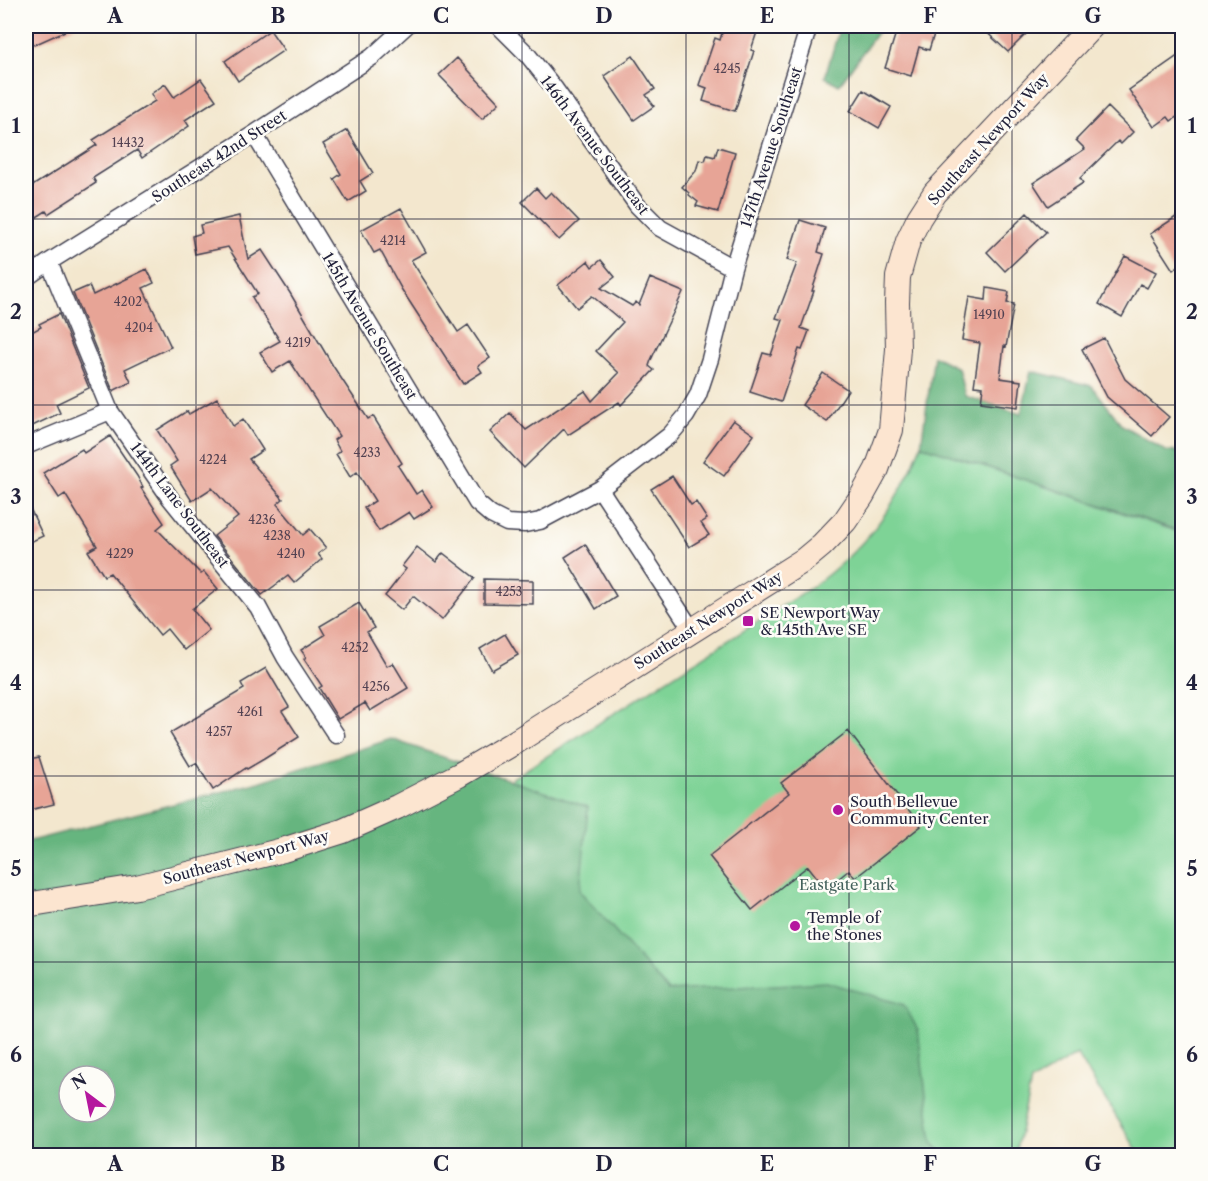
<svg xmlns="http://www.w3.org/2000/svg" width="1208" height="1181" font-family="'Libre Caslon Text',serif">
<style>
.green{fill:#7ed396;stroke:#507a68;stroke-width:1.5}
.forest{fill:#66b57f;stroke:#446c5d;stroke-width:1.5;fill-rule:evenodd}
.building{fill:#e7a496}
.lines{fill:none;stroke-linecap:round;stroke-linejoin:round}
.street-casing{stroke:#414051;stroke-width:19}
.secondary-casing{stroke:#414051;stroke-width:26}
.street{stroke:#fff;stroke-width:16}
.secondary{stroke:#fce5d0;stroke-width:24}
.grid{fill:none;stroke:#22223b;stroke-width:1.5;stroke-opacity:0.55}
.poi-dot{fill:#b5179e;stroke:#fdfcf7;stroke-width:2}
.labels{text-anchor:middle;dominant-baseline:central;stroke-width:5;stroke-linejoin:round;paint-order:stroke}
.number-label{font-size:12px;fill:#534252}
.street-label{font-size:15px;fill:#22223b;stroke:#fdfcf7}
.poi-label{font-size:15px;fill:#22223b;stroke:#fdfcf7;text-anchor:start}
.park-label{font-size:15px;fill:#42605b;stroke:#fdfcf7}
.neatline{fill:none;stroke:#22223b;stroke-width:2}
.grid-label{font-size:20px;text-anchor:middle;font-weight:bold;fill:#22223b}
</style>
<rect width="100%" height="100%" fill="#fdfcf7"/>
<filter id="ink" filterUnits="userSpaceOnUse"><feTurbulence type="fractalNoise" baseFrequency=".0167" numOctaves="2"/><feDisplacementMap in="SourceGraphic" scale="12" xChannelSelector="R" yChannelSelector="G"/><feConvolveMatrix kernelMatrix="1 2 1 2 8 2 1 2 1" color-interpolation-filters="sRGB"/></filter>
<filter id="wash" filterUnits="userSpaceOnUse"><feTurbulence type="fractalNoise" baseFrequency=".008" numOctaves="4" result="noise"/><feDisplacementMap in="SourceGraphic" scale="24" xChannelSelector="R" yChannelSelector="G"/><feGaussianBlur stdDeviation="1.35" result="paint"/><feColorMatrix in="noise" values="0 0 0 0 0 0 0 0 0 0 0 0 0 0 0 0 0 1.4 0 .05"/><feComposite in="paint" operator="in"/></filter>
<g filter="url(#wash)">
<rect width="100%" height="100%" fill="#f3e7ce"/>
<path class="green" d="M921 445 1182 533V1155H1140L1077 1054 1031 1082 1015 1155H427L505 783 812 587C864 549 898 506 921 445Z"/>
<path class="forest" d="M840 26H882L839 85 825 77Z
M934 356 958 368 965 396 1021 414 1031 371 1092 386 1122 425 1166 451 1182 452V532L921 445Z
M391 739 588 807 580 891 668 991 827 982 904 1005 918 1030 932 1143 945 1155 26 1156V842L259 782ZM69 1076H105V1112H69Z"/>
<g id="blocks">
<path class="building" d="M26 26H76L34 45Z
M724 26H759L751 50 754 51 735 111 703 101 707 88 699 85 715 38 720 40Z
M898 26H904L934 34 929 50 919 47 911 76 885 68Z
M980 26H1034L1008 52Z
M270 30 284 50 238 81 225 61Z
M1182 53V113L1171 121 1168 117 1154 127 1129 90Z
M633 56 655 89 646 95 654 106 634 120 604 76Z
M457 58 499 103 482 119 439 75Z
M201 79 216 100 185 120 189 126 142 158 137 150 93 178 96 183 48 214 46 211 26 224V190L97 145 93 140 155 101 151 94 165 84 174 97Z
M863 90 891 107 879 128 850 111Z
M1108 107 1133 132 1121 144 1118 141 1080 178 1083 183 1048 206 1033 183 1085 149 1076 140Z
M347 130 373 173 360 181 366 191 348 202 334 179 341 174 323 144Z
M718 147 735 152 718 212 696 206 698 202 689 195V193L682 187 696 171 699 160 705 161 707 155 715 157Z
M536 188 545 198 551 192 579 221 559 240 522 202Z
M401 208 426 252 411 260 458 332 468 325 490 358 478 366 482 372 463 384 402 290 380 250 374 253 361 230Z
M1027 213 1046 232 1005 271 987 252Z
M1182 213V263L1173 270 1150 234Z
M239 216 248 259 262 250 290 293 333 366 368 419 373 416 402 463 398 466 416 494 422 490 433 507 414 519 409 512 379 531 364 508 375 501 357 472 350 477 336 454 340 451 334 440 339 436 290 361 272 372 260 352 280 341 261 311H260L252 297 258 294 228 247 195 254 192 236 202 233 200 225Z
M800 220 825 228 818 252 824 254 812 291H814L801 328 809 331 802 350 799 349 781 402 750 392 763 353 771 355 783 320 776 318 797 263 787 260Z
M1125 256 1156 272 1147 288 1140 284 1122 317 1099 304Z
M601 260 615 277 601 288 632 306 636 302 639 305 650 278 683 292 651 360 649 366 654 370 621 405 619 402 568 435 564 429 524 468 490 432 510 413 526 430 585 391 592 401 619 373 596 351 623 322 592 296 577 308 558 285 588 261 592 267Z
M147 269 154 283 143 288 171 347 125 369 131 382 113 391 73 293 89 286 93 295Z
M987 288 1009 292 1007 303 1014 304 1006 347 1004 346 1000 378 1021 381 1018 407 981 402 983 387 974 386 980 343 962 340 969 297 986 300Z
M59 314 89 388 56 404 60 413 26 429V335L41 327 39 324Z
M1104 338 1125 379 1169 417 1152 436 1107 397 1082 349Z
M823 373 848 390 827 422 802 405Z
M217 398 233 426 243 419 263 450 249 459 283 499 277 504 303 535 310 529 326 548 318 554 322 559 294 583 288 576 262 595 214 536 238 517 212 488 192 501 170 466 177 461 157 430 187 411 189 414Z
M733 420 754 435 724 476 703 461Z
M110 436 137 476 143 487 141 488 164 523 157 529 201 574 204 572 218 589 192 609 209 630 184 650 167 629 160 635 110 573 104 576 88 551 97 546 65 494 59 498 43 473 82 449 84 453Z
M672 476 691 505 696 502 707 519 701 523 709 535 689 547 651 489Z
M26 500 43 536 26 544Z
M585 544 616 596 596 609 565 557Z
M417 547 436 562 443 553 475 578 442 620 413 596 402 610 385 596 406 569 402 566Z
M484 579 533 580V604L484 603Z
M359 603 374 628 367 632 387 666 393 663 408 688 370 711 365 703 338 719 319 688 322 686 304 659 306 657 301 650 325 635 320 626Z
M505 634 518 655 492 670 480 649Z
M266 668 289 707 282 711 299 737 264 759 247 769 246 768 213 790 196 763 190 766 170 733 244 689 241 683Z
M848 731 921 826 855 878 849 870 826 889 808 866 752 910 709 856 789 793 781 783Z
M39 757 54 804 26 811V760Z"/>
</g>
</g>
<g filter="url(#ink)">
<use href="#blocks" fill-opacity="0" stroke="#414051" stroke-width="1.5"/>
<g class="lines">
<defs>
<path id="street" d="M499 26 527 54 555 89 637 205 660 228 733 268
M254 134 477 503 491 515 507 523 525 524 540 521 600 489 670 435 686 416 698 395 710 359 733 268 809 26
M49 262 110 411 170 498 258 607 285 657 336 735
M26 278 49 262 254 134 372 57 406 26
M26 446 110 411
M600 489 692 630"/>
<path id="secondary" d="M26 905 137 887 283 850 343 831 397 807 459 775 517 741 804 560 822 545 845 521 862 496 877 469 891 430 898 349 897 303 898 277 908 241 919 218 935 193 1092 26"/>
</defs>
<use href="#street" class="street-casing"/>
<use href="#secondary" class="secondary-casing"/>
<use href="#street" class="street"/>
<use href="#secondary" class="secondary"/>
</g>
</g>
<path class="grid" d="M196 26V1156M359 26V1156M522 26V1156M686 26V1156M849 26V1156M1012 26V1156M26 219H1182M26 405H1182M26 590H1182M26 776H1182M26 962H1182"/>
<g class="poi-dot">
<rect x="742" y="615" width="12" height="12" rx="3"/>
<circle cx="838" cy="810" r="6"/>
<circle cx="795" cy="926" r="6"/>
</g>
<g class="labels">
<g class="number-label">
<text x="727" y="68">4245</text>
<text x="128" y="142">14432</text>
<text x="393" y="240">4214</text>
<text x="128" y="301">4202</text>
<text x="989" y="314">14910</text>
<text x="139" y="327">4204</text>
<text x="298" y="342">4219</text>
<text x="367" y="452">4233</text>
<text x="213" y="459">4224</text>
<text x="262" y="519">4236</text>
<text x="277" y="535">4238</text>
<text x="120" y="553">4229</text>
<text x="291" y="553">4240</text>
<text x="509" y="591">4253</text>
<text x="355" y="647">4252</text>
<text x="376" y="686">4256</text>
<text x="250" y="711">4261</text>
<text x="219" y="731">4257</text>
</g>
<g class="street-label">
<text transform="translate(988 139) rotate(-48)">Southeast Newport Way</text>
<text transform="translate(595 145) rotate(53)">146th Avenue Southeast</text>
<text transform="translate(771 147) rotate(-72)">147th Avenue Southeast</text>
<text transform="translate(219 156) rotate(-33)">Southeast 42nd Street</text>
<text transform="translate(370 326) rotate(59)">145th Avenue Southeast</text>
<text transform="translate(180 505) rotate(53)">144th Lane Southeast</text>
<text transform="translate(708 620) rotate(-32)">Southeast Newport Way</text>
<text transform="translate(246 857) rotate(-15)">Southeast Newport Way</text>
</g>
<g class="poi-label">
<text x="760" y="612">SE Newport Way<tspan x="760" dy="17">&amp; 145th Ave SE</tspan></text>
<text x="850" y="801">South Bellevue<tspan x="850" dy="17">Community Center</tspan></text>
<text x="807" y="917">Temple of<tspan x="807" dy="17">the Stones</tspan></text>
</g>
<g class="park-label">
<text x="847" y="884">Eastgate Park</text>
</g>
</g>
<rect width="1208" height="1181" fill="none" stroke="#fdfcf7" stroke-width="66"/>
<g transform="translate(87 1094) rotate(328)"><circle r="28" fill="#fdfcf7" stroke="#a5a5ac" stroke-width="1.5"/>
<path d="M0-4.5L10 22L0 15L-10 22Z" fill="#b5179e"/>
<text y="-9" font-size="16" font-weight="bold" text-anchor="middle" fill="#22223b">N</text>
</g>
<rect x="33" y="33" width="1142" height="1115" class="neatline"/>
<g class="grid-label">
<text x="115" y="23">A</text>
<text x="278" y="23">B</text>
<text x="441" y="23">C</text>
<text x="604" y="23">D</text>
<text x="767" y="23">E</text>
<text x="930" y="23">F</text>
<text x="1093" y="23">G</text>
<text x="16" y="133">1</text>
<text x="1192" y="133">1</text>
<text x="16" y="319">2</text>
<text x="1192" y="319">2</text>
<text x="16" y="504">3</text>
<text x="1192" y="504">3</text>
<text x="16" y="690">4</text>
<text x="1192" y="690">4</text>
<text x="16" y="876">5</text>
<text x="1192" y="876">5</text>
<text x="16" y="1062">6</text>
<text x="1192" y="1062">6</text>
<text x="115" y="1171">A</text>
<text x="278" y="1171">B</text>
<text x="441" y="1171">C</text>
<text x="604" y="1171">D</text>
<text x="767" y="1171">E</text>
<text x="930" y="1171">F</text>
<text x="1093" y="1171">G</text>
</g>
</svg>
